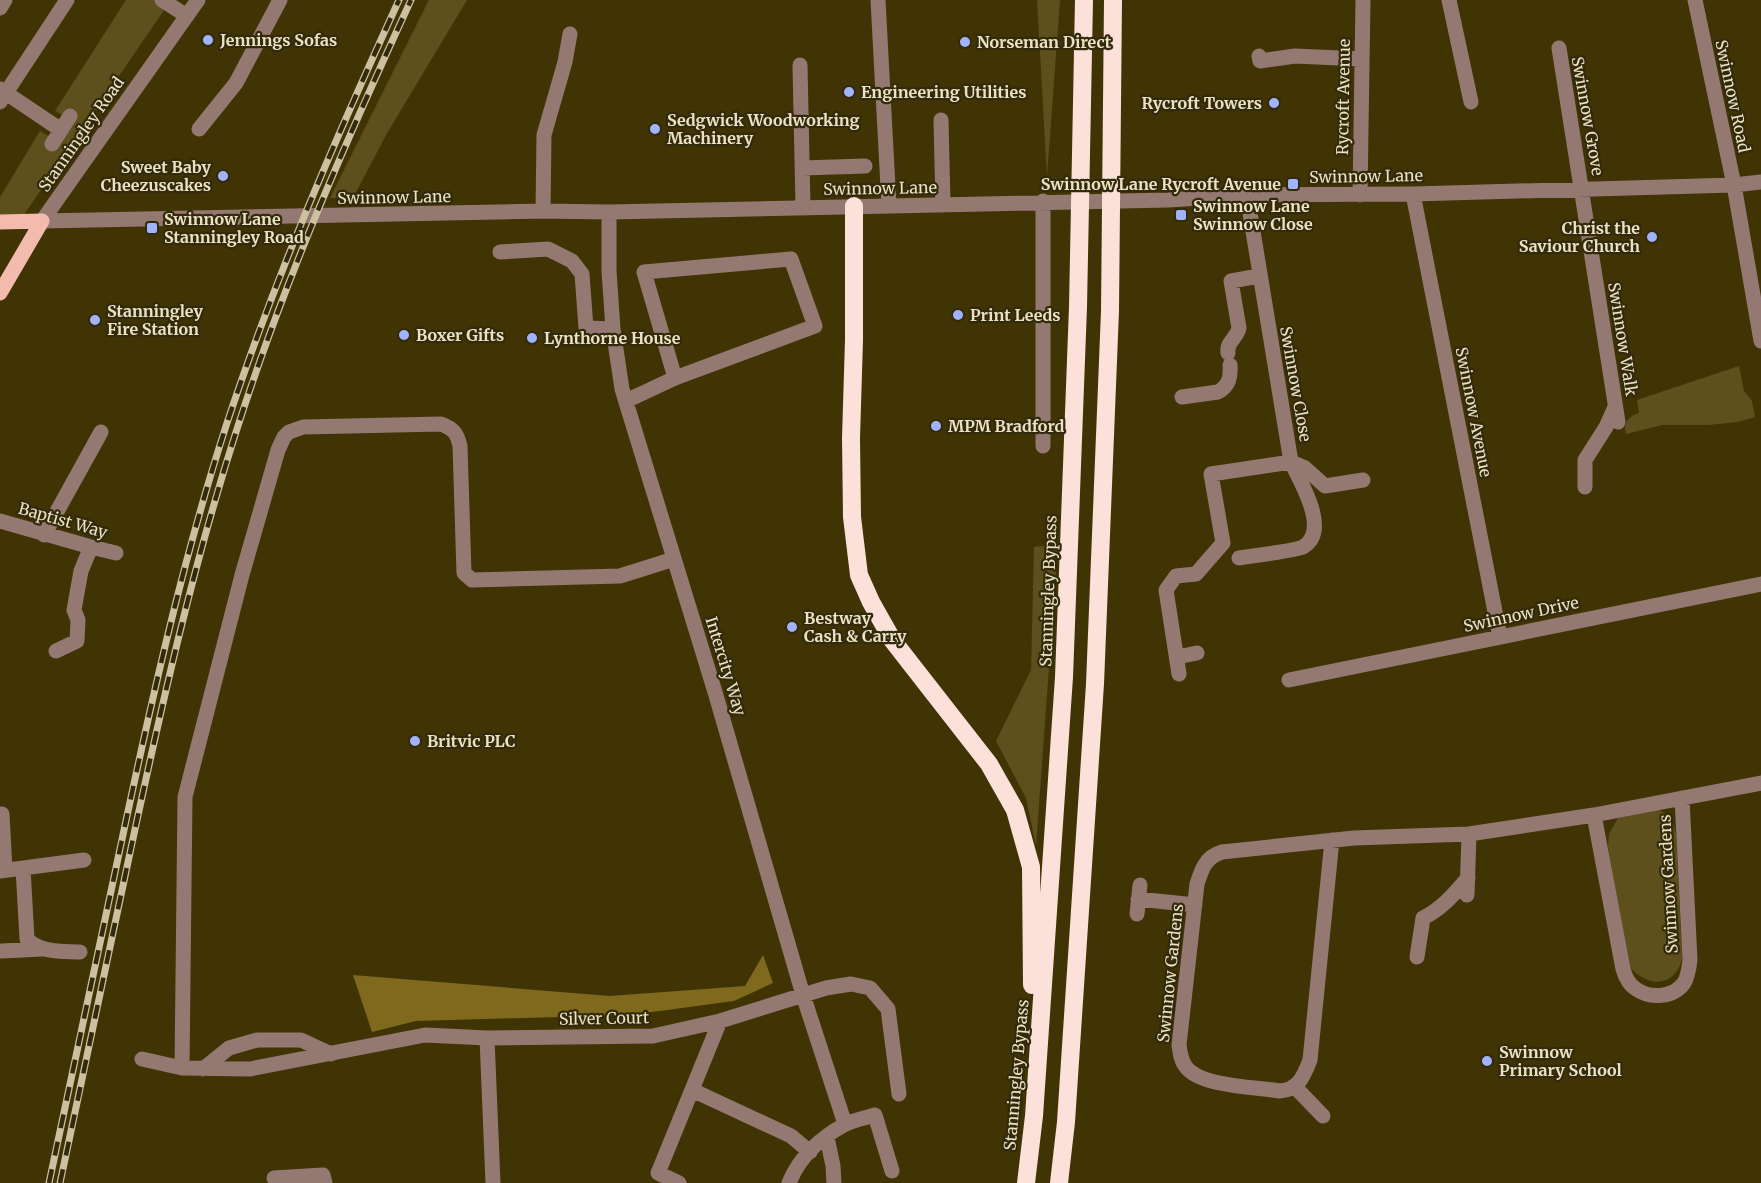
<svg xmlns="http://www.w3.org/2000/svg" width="1761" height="1183" font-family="Merriweather,serif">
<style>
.green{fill:#5e501d}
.forest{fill:#7e691c}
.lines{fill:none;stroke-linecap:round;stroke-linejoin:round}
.minor{stroke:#947872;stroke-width:15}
.major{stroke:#f3bbae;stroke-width:15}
.highway{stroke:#fce0da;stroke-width:18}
.rail-casing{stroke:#cbc1a1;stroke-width:7}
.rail{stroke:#332a0b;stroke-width:4.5;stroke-dasharray:14;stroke-linecap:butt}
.poi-dot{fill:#a1b3fd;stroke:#332a0b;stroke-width:2}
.labels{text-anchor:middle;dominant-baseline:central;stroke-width:4.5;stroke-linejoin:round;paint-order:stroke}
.poi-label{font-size:16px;font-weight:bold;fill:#ebe2c5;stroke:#332a0b;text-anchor:start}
.street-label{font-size:16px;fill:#ebe2c5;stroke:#332a0b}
</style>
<rect width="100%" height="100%" fill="#403404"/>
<path class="green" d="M126 0H171L19 222H0V197L40 131 57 141 71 120 55 111Z
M429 0H467L386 135 353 198H330Z
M1037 0H1060L1047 177Z
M1739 366 1744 391 1752 401 1755 417 1738 422 1708 425H1662L1626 434C1623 422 1628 417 1639 413L1637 400Z
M1058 544 1036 846 1026 798 996 741 1031 670 1034 547Z
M1657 809C1670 814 1674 822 1676 835L1682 959C1674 989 1646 987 1629 966L1608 847 1609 834 1618 818Z"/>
<path class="forest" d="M763 955 773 983 734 1001 630 1015 416 1021 372 1032 353 975 610 996 745 986Z"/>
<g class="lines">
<path class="minor" d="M162 0 187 16
M878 0 889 206
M1449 0 1471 102
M1695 0 1734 185 1761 341
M0 8 5 0
M1559 48 1618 422
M1259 56 1260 61 1295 56 1361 59
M800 65 803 207
M0 89 61 130
M0 102 67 0
M941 120 943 204
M199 129 236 83 280 0
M52 144 70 116
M802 168 865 166
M1413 194 1500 637
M1360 195 1363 0
M1043 201V446
M543 211 544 135 565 62 570 34
M609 212V271L613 329 622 389 715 692 803 995 845 1124
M42 221 543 211 609 212 1168 200 1247 195 1413 194 1734 185 1761 182
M42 221 198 0
M500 252 548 249 572 261 582 274 586 328 613 329
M1228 353C1226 342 1237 338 1239 328L1231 281 1259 276
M1182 397 1218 392C1229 386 1231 377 1230 365
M626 401 675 378 815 326 791 259 644 272 675 378
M1291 462 1305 468 1325 486 1363 480
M1585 487V460L1606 427 1615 407
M0 521 91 547 116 553
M44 535 101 432
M1239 558C1251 556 1294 551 1303 547 1331 531 1300 481 1291 462
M56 651 77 641 78 620 74 610 81 571 91 547
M1177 657 1197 653
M1179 674 1166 590 1176 576 1196 574 1223 543 1211 474 1291 462 1247 195
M1289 680 1761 584
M2 814 5 870
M1594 815 1623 969C1625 976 1629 985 1636 989 1650 999 1673 998 1684 983 1688 977 1689 968 1690 960L1682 798
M1332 840 1310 1060C1304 1075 1299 1090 1280 1091 1257 1087 1201 1087 1186 1067 1181 1061 1180 1053 1179 1045L1197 884C1202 868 1206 857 1222 852L1354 838 1469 834 1594 815 1761 783
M23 868 27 939C41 953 61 951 80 952
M0 871 84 860
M1467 895 1469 834
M1138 899 1195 905
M1137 914 1140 885
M2 951 42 949
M1417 957 1423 918C1442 909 1454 894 1468 878
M487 1038 493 1183
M142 1059 182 1068 250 1069 425 1035 487 1038 653 1036 720 1021 826 988 851 984 870 988 888 1009 899 1094
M182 1068 185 797 242 575 278 450 284 437 289 432 303 427 441 424C454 429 457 433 460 446L464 573 472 580 620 576 674 559
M203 1069 229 1048 257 1040H301L331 1054
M1295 1087 1323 1116
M692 1090 791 1136 810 1152
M827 1137 833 1166 834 1183
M274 1178 323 1175 325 1183
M679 1183 658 1173 720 1021
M789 1183C799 1158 820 1138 844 1125 853 1120 865 1118 875 1115L892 1171"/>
<path class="major" d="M0 222 42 221
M0 293 42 221"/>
<path class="highway" d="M854 206V340L851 438 852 517 859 575 871 602 893 641 989 764 1015 810 1031 867 1032 985
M1026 1183 1034 1116 1064 677 1078 307 1084 0
M1059 1183 1066 1122 1095 684 1110 311 1113 0"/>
<defs>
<path id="rail" d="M49 1183C74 1065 99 948 124 830 153 694 183 559 226 426 274 280 335 140 399 0
M60 1183C84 1071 107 960 131 848 161 708 192 569 236 432 283 284 346 141 411 0"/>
</defs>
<use href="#rail" class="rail-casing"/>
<use href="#rail" class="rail"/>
</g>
<g class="poi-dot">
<circle cx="208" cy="40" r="6"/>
<circle cx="965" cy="42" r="6"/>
<circle cx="849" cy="92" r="6"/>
<circle cx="1274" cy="103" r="6"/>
<circle cx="655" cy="129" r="6"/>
<circle cx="223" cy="176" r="6"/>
<rect x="1287" y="178" width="12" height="12" rx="3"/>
<rect x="1175" y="209" width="12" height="12" rx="3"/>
<rect x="146" y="222" width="12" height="12" rx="3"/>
<circle cx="1652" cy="237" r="6"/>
<circle cx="958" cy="315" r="6"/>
<circle cx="95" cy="320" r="6"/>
<circle cx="404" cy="335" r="6"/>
<circle cx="532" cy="338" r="6"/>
<circle cx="936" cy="426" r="6"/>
<circle cx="792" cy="627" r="6"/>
<circle cx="415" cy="741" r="6"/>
<circle cx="1487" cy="1061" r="6"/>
</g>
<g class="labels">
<g class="poi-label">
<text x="220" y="40">Jennings Sofas</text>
<text x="977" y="42">Norseman Direct</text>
<text x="861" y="92">Engineering Utilities</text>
<text x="1262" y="103" text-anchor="end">Rycroft Towers</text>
<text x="667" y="120">Sedgwick Woodworking<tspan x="667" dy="18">Machinery</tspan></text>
<text x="211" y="167" text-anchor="end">Sweet Baby<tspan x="211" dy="18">Cheezuscakes</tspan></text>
<text x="1281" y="184" text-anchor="end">Swinnow Lane Rycroft Avenue</text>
<text x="1193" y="206">Swinnow Lane<tspan x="1193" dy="18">Swinnow Close</tspan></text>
<text x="164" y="219">Swinnow Lane<tspan x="164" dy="18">Stanningley Road</tspan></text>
<text x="1640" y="228" text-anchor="end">Christ the<tspan x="1640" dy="18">Saviour Church</tspan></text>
<text x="107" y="311">Stanningley<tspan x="107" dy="18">Fire Station</tspan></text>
<text x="970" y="315">Print Leeds</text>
<text x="416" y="335">Boxer Gifts</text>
<text x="544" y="338">Lynthorne House</text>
<text x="948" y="426">MPM Bradford</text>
<text x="804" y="618">Bestway<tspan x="804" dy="18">Cash &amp; Carry</tspan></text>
<text x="427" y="741">Britvic PLC</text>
<text x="1499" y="1052">Swinnow<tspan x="1499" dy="18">Primary School</tspan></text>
</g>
<g class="street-label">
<text transform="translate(1733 96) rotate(78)">Swinnow Road</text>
<text transform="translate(1343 97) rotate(-89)">Rycroft Avenue</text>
<text transform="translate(1588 116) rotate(80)">Swinnow Grove</text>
<text transform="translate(81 134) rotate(-55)">Stanningley Road</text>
<text transform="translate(1366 176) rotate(-1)">Swinnow Lane</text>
<text transform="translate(880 188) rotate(-1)">Swinnow Lane</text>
<text transform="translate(394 197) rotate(-1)">Swinnow Lane</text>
<text transform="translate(1623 339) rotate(81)">Swinnow Walk</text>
<text transform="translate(1296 384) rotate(80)">Swinnow Close</text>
<text transform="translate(1474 412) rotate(79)">Swinnow Avenue</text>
<text transform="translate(63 520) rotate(16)">Baptist Way</text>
<text transform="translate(1048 591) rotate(-88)">Stanningley Bypass</text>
<text transform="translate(1521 614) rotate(-12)">Swinnow Drive</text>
<text transform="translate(726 666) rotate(73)">Intercity Way</text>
<text transform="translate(1668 884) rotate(-93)">Swinnow Gardens</text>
<text transform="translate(1170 973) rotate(-84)">Swinnow Gardens</text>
<text transform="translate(604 1018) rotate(-1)">Silver Court</text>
<text transform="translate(1016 1075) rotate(-85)">Stanningley Bypass</text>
</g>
</g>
</svg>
